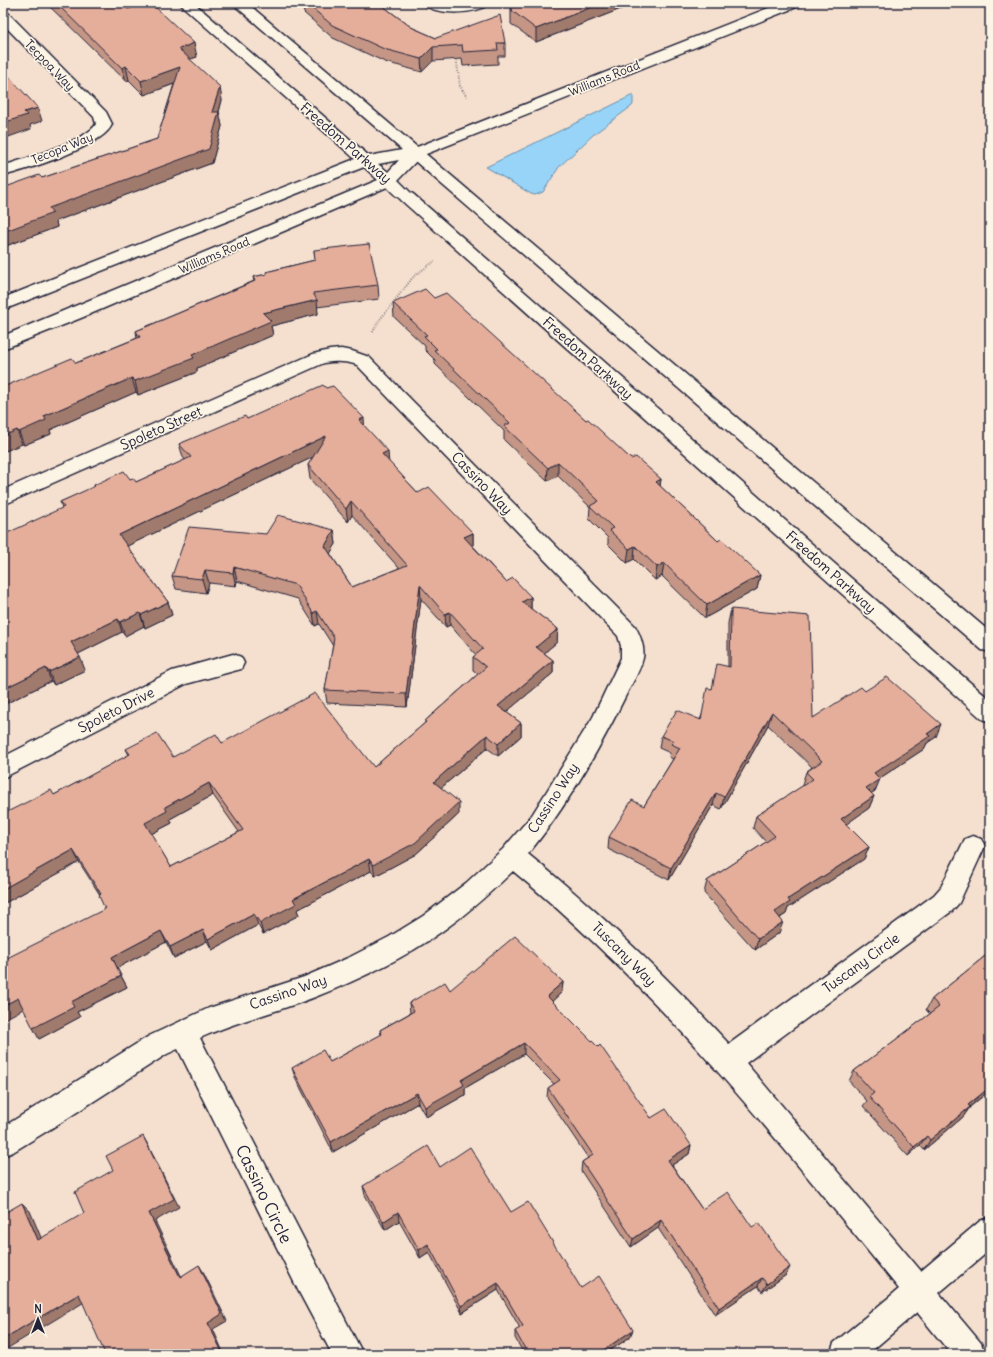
<svg xmlns="http://www.w3.org/2000/svg" width="993" height="1357" font-family="Delius,sans-serif">
<style>
.water{fill:#97d4f8;stroke:#688dac}
.lines{fill:none;stroke-linecap:round;stroke-linejoin:round}
.minor-casing{stroke:#22223b;stroke-width:3}
.major-casing{stroke:#22223b;stroke-width:3}
.path{stroke:#22223b;stroke-width:2;stroke-dasharray:0.5 2;stroke-linecap:butt}
.minor{fill:#fcf5e5;fill-rule:evenodd}
.major{fill:#fcf5e5;fill-rule:evenodd}
.wall{fill:#c59685;stroke:#22223b;fill-rule:evenodd}
.shaded-wall{fill:#a07a6c;stroke:#22223b}
.building{fill:#e5ae9b;stroke:#22223b;fill-rule:evenodd}
.labels{text-anchor:middle;dominant-baseline:central;stroke-width:3.5;stroke-linejoin:round;paint-order:stroke}
.far-street-label{font-size:12px;fill:#22223b;stroke:#fcf5e5}
.street-label{font-size:14px;fill:#22223b;stroke:#fcf5e5}
.near-street-label{font-size:17px;fill:#22223b;stroke:#fcf5e5}
</style>
<rect width="100%" height="100%" fill="#f5e0cf"/>
<filter id="ink" filterUnits="userSpaceOnUse"><feTurbulence type="fractalNoise" baseFrequency=".025" numOctaves="2"/><feDisplacementMap in="SourceGraphic" scale="8" xChannelSelector="R" yChannelSelector="G"/><feConvolveMatrix kernelMatrix="1 2 1 2 8 2 1 2 1" color-interpolation-filters="sRGB"/></filter>
<g filter="url(#ink)">
<path class="water" d="M633 95V104L632 106 594 134 559 167 543 192 535 195 531 194 486 167Z"/>
<g class="lines">
<defs>
<path id="minor" d="M423 3H489C481 15 432 16 423 3Z
M3 12 8 13 106 112 112 124C105 146 25 170 3 176V166C23 159 87 141 96 124L94 117 3 24Z
M415 148 421 150 990 632V652L982 650 409 156 407 153 409 150Z
M407 192 413 194 990 700V722L982 719 401 200 399 197 401 194Z
M341 349 352 351 369 357 635 626C640 635 645 647 643 658 640 671 631 685 625 697 599 750 565 809 528 854 600 912 666 976 729 1044L934 895 941 887 965 839 973 836 981 839 985 846 959 903 952 911 746 1063 921 1271 980 1221 990 1217V1250L939 1293 981 1343 985 1354H951L917 1312 868 1354H830L834 1343 899 1289C779 1142 661 992 513 871 490 893 467 914 441 932 403 959 358 980 315 997 277 1012 237 1021 200 1038L363 1354H332L299 1292 178 1049 167 1054 60 1123 13 1152 3 1156V1127L149 1036 209 1008 304 977 350 957 389 937 423 916 466 883 503 849 532 815 593 717 621 658V646L618 636 357 365C346 361 336 361 324 363L3 505V490L313 354 330 350Z
M233 654 241 657 244 663 241 669 186 684 3 778V757L172 671Z"/>
<path id="major" d="M179 3H194L369 156 402 150 232 3H247L417 147 781 3H801L799 6 421 156 398 180 415 197 413 200C401 203 395 195 387 187L81 318 3 349V336L378 180 364 167 3 310V298L355 159ZM399 160 388 172 378 164Z"/>
</defs>
<use href="#minor" class="minor-casing"/>
<use href="#major" class="major-casing"/>
<path class="path" d="M456 56 460 86 467 97
M373 332 378 322 414 276 435 261"/>
<use href="#minor" class="minor"/>
<use href="#major" class="major"/>
</g>
<path class="wall" d="M46 3H122L128 9 197 57 190 59 222 100 219 112 222 126 212 163 56 221 57 227 3 247V188L42 178 157 139 174 84 144 95 129 80 126 81Z
M302 3H379L411 27 436 38 505 43V56H498V64L463 66 462 59 433 61 422 72 385 62 333 38 304 13Z
M636 3 536 42 511 24V8Z
M314 250 378 285 379 299 317 307 318 314 271 326 273 335 197 368V372L138 395 136 392 50 430 51 434 24 445 22 444 3 452V387L76 363 137 338 136 331 254 281 253 277 267 274 266 272 315 260Z
M434 298 586 420 631 459 661 479 660 486 718 541 760 575 757 589 705 618 662 576 655 580 634 559 627 563 608 544V538L589 519 590 507 558 476 547 481 504 440V431L435 364V360L425 350V346L394 317 393 303Z
M247 419 364 426 389 462 418 493 473 533V546L506 582 531 597V609L558 629 557 642 544 653 553 660V673L506 712 521 723V736L498 756 487 748 441 788 459 814 416 854 375 876 371 871 297 910 299 915 263 934 258 925 212 950 207 941 174 958 166 942 117 968 127 987 77 1012 80 1017 39 1039 105 909 100 895 79 862 3 904V814L54 795 129 755 126 749 173 757 222 743 374 767 425 723V721L478 674 473 670V657L476 655 450 625 446 627 421 599 407 707 327 703 325 690 333 646 319 624 315 626 298 599 237 581 236 586 209 583 206 593 176 589 172 576 266 534 334 530 336 544 330 553 352 587 399 568 352 515 348 522 310 479 308 465 313 457 127 546 168 602 172 615 145 628 144 626 125 636 122 632 78 654 85 670 54 685 51 681 3 705 62 508 60 502 95 487 94 485 130 479 136 482 185 460 183 457 179 444ZM213 795 239 832 171 867 151 834 172 823 170 819Z
M731 609 813 718 865 691 936 737 927 743 924 749 880 778 875 791 871 793 874 796 869 808 846 824 869 847 864 859 788 908 786 914 780 918 779 933 755 950 704 893 707 881 766 842 753 828 756 816 803 786 802 784 806 772 812 767 768 725 721 809 713 805 669 880 608 849 609 837 644 806 673 759 669 757 670 753 659 748 661 736 700 720 712 689 728 667V623Z
M990 952V1090L970 1107 963 1117 924 1150 920 1145 908 1156 863 1106 867 1101 849 1081 854 1071 930 1014 926 1010 932 999Z
M563 982 562 992 552 1001 651 1118 691 1145 689 1154 672 1165 702 1209 786 1275 762 1292 758 1286 715 1315 658 1228 631 1247 581 1171 582 1162 588 1158 547 1097 548 1088 554 1084 524 1054 465 1088V1095L426 1117 418 1103 333 1152 295 1077 292 1068 330 1062 381 1035 380 1030 410 1013 409 1003 450 990Z
M440 1167 511 1212 581 1288 630 1337 605 1354H524L515 1338V1331L520 1328 498 1290 462 1313 429 1252 420 1258 399 1221 385 1230 365 1195 363 1186Z"/>
<path class="shaded-wall" d="M602 3H636L536 42V29Z
M643 3H649L642 5Z
M194 43 197 57 181 62 179 49Z
M433 47V61L422 72 421 59Z
M126 66 129 80 126 81 122 68Z
M180 67 182 81 144 95 141 81Z
M220 87 222 100 215 126 212 112Z
M38 108 42 121 30 125 31 129 3 139V123L24 112Z
M219 112 222 126 212 163 56 221 57 227 3 247V232L49 208Z
M317 300 318 314 271 326 273 335 197 368V372L138 395 135 381 192 355 263 313Z
M132 378 136 392 50 430 51 434 24 445 19 432 44 416Z
M364 418 365 432 359 420Z
M17 430 22 444 3 452V436Z
M326 436 328 450 123 548 119 535Z
M388 451 389 465 382 454Z
M558 462V476L547 481 548 468Z
M661 479 659 493 656 482Z
M351 501 352 515 348 522 346 509Z
M334 530 336 544 327 559 325 546Z
M473 533V547L464 537Z
M635 546 634 559 627 563 629 549Z
M664 563 662 576 655 580 657 567Z
M234 567 237 581 236 586 233 573Z
M205 570 209 583 206 593 202 579Z
M760 575 757 589 705 618 707 605Z
M420 585 421 599 407 707 406 694Z
M531 597V610L522 602Z
M168 602 172 615 145 628 141 615Z
M317 611 319 624 315 626 313 613Z
M450 612V625L446 627 445 614Z
M140 613 144 626 125 636 120 622Z
M118 619 122 632 76 655 71 642Z
M558 629 557 642 536 660V647Z
M80 657 85 670 54 685 49 672Z
M553 660V673L498 719V706Z
M46 668 51 681 3 705V689Z
M772 712 768 725 721 809 724 797Z
M521 723V736L498 756V744Z
M941 724 936 737 927 743 924 749 877 780 880 779 875 791 861 800 866 788 874 773 927 734Z
M487 735V748L434 794V782Z
M209 783 213 795 170 819 172 823 149 835 145 823 165 807Z
M716 793 713 805 669 880 671 868Z
M874 796 869 808 837 831 841 819Z
M459 802V814L416 854 375 876 373 865Z
M869 847 864 859 788 908 786 914 771 923 775 912 788 899Z
M73 850 79 862 3 904V889Z
M369 859 371 871 297 910 299 915 263 934 260 923 293 899Z
M254 914 258 925 212 950 208 939Z
M783 922 779 933 755 950 758 939Z
M203 930 207 941 174 958 170 947Z
M161 931 166 942 117 968 112 957Z
M121 976 127 987 77 1012 80 1017 39 1039 33 1028 71 1002Z
M563 982 562 992 546 1007 547 996Z
M18 998 25 1008 3 1020V1006Z
M524 1043V1054L465 1088V1095L426 1117 425 1107 461 1080Z
M990 1087V1090L961 1114 968 1105Z
M417 1093 418 1103 333 1152 331 1142Z
M970 1107 963 1117 924 1150 930 1140Z
M143 1136 148 1145 179 1207 155 1221 185 1284 180 1277 149 1213Z
M927 1136 920 1145 908 1156 914 1147Z
M691 1145 689 1154 666 1169 668 1160Z
M22 1203 30 1211 45 1247 38 1240Z
M398 1212 399 1221 385 1230 383 1222Z
M661 1220 658 1228 631 1247 633 1239Z
M428 1244 429 1252 420 1258 419 1250Z
M199 1265 204 1273 227 1321 213 1329 224 1354H223L208 1323Z
M790 1267 786 1275 762 1292 767 1284Z
M762 1278 758 1286 715 1315 719 1308Z
M498 1283V1290L462 1313 461 1306Z
M79 1294 86 1301 3 1351V1339Z
M633 1330 630 1337 605 1354H599V1353Z"/>
<path class="building" d="M56 3H122L128 9 147 3H151L194 43 179 49 220 87 212 112H219L209 149 49 208 53 213 3 232V188L39 175 42 178 157 139 180 67 141 81 126 66 122 68Z
M306 3H379L411 27 436 38 500 15 505 43H497L498 50 463 52 462 45 433 47 421 59 384 49 332 25Z
M525 3H602L536 29 511 10H513L511 8Z
M3 70 38 108 24 112 27 115 3 123Z
M369 244 378 285 313 293 317 300 263 313 271 321 192 355 194 358 135 381 132 378 44 416 46 420 19 432 17 430 3 436V387L72 358 76 363 140 337 136 331 255 281 253 277 267 274 266 272 315 260 314 250Z
M425 289 434 298 446 293 586 420 588 419 631 459 636 457 661 479 656 482 718 541 721 539 760 575 707 605 664 563 657 567 635 546 629 549 609 530 613 528 590 506 599 501 558 462 548 468 504 426 510 423 434 350 437 349 424 336 427 335 393 303Z
M323 385 326 388 333 386 364 418 359 420 388 451 382 454 418 493 429 487 473 533 464 537 506 582 513 578 531 597 522 602 558 629 536 647 553 660 498 706 521 723 498 744 487 735 434 782 459 802 415 843 373 865 369 859 293 899 296 904 260 923 254 914 208 939 203 930 170 947 161 931 112 957 121 976 71 1002 74 1007 33 1028 18 998 3 1006V960L105 909 99 896 101 894 73 850 3 889V814L51 790 54 795 130 754 126 749 157 733 173 757 216 734 222 743 315 693 374 767 426 722 425 721 486 667 473 657 483 649 450 612 445 614 420 585 406 694 325 690 334 638 317 611 313 613 296 585 234 567 233 573 205 570 202 579 172 576 189 527 266 534 278 515 334 530 325 546 352 587 407 565 351 501 346 509 308 465 326 436 119 535 168 602 141 615 140 613 120 622 118 619 71 642 80 657 49 672 46 668 3 689V535L64 507 60 502 95 486 94 485 124 471 130 479 133 478 136 482 191 457 179 444 245 416 247 419ZM209 783 243 830 171 867 145 823 167 811 165 807Z
M731 609 810 616 813 718 861 687 865 691 887 677 941 724 927 734 930 736 874 773 880 779 866 788 874 796 841 819 869 847 788 899 790 902 775 912 783 922 758 939 707 881 775 836 756 816 813 779 806 772 822 761 772 712 724 797 716 793 671 868 609 837 632 800 644 806 680 748 671 744 674 741 661 736 677 710 701 720 707 688 712 689 717 664 730 667Z
M515 936 563 982 547 996 598 1047 600 1045 651 1118 666 1109 691 1145 668 1160 702 1209 728 1192 752 1227 759 1223 790 1267 767 1284 762 1278 719 1308 661 1220 633 1239 582 1162 593 1155 548 1088 560 1080 524 1043 461 1080 464 1085 425 1107 417 1093 331 1142 292 1068 323 1050 330 1062 382 1034 380 1030 414 1011 409 1003 445 982 450 990Z
M990 952V1087L968 1105 970 1107 930 1140 927 1136 914 1147 869 1097 874 1093 854 1071 939 1007 932 999Z
M143 1136 174 1199 149 1213 180 1277 199 1265 222 1314 208 1323 223 1354H105L79 1294 3 1339V1214L22 1203 38 1240 84 1213 75 1192 113 1170 106 1156Z
M428 1146 440 1167 470 1147 511 1212 528 1202 581 1288 599 1276 633 1330 599 1353V1354H528L515 1331 523 1326 498 1283 461 1306 428 1244 419 1250 398 1212 383 1222 363 1186Z"/>
</g>
<g class="labels">
<g class="far-street-label">
<text transform="translate(50 65) rotate(46)">Tecpoa Way</text>
<text transform="translate(604 78) rotate(-22)">Williams Road</text>
<text transform="translate(62 148) rotate(-22)">Tecopa Way</text>
<text transform="translate(214 255) rotate(-23)">Williams Road</text>
</g>
<g class="street-label">
<text transform="translate(346 143) rotate(41)">Freedom Parkway</text>
<text transform="translate(588 358) rotate(42)">Freedom Parkway</text>
<text transform="translate(161 428) rotate(-24)">Spoleto Street</text>
<text transform="translate(482 483) rotate(46)">Cassino Way</text>
<text transform="translate(831 572) rotate(42)">Freedom Parkway</text>
<text transform="translate(116 710) rotate(-27)">Spoleto Drive</text>
<text transform="translate(553 798) rotate(-57)">Cassino Way</text>
<text transform="translate(624 954) rotate(45)">Tuscany Way</text>
<text transform="translate(861 963) rotate(-36)">Tuscany Circle</text>
<text transform="translate(288 992) rotate(-19)">Cassino Way</text>
</g>
<g class="near-street-label">
<text transform="translate(264 1194) rotate(64)">Cassino Circle</text>
</g>
</g>
<rect width="993" height="1357" fill="none" stroke="#fcf5e5" stroke-width="16"/>
<rect x="8" y="8" width="977" height="1341" fill="none" stroke="#22223b" stroke-width="1.5" filter="url(#ink)"/>
<g transform="translate(38 1319)" stroke="#fcf5e5" stroke-width="3" paint-order="stroke">
<path d="M0-3L7 15L0 10L-7 15Z" fill="#22223b"/>
<text y="-6" font-size="11" font-weight="bold" text-anchor="middle" fill="#22223b">N</text>
</g>
</svg>
